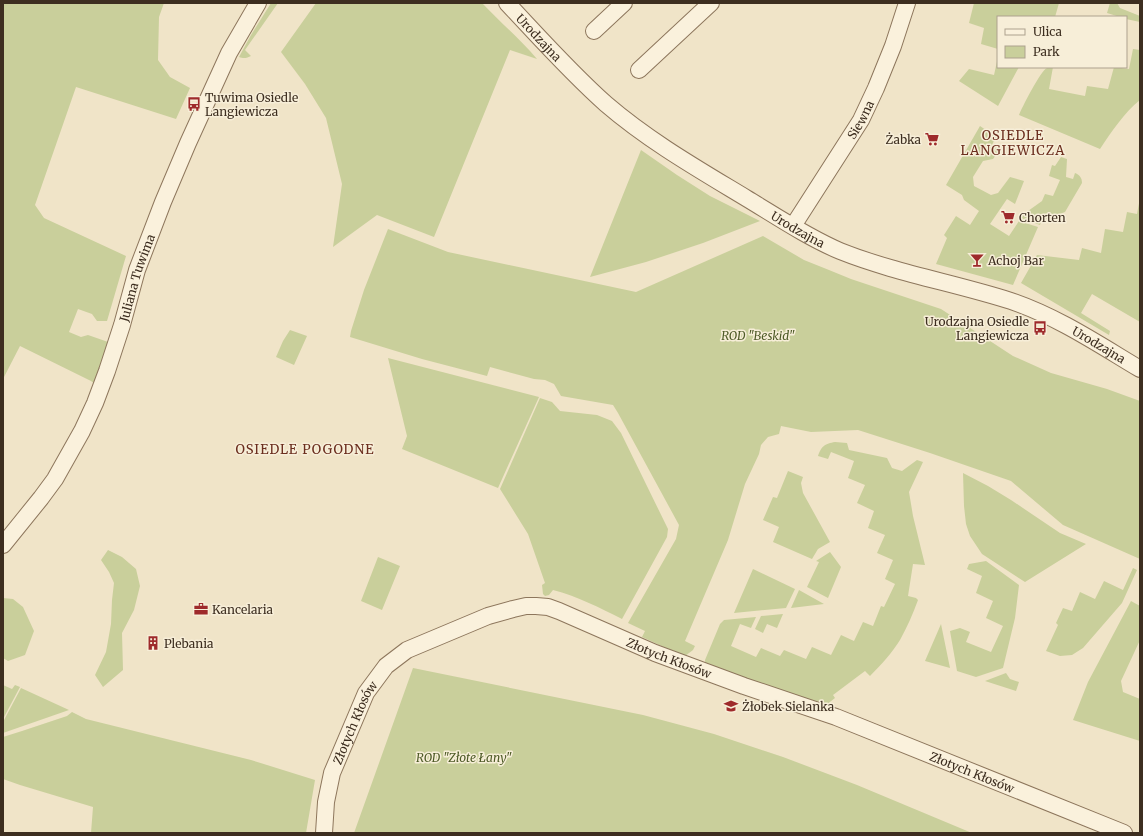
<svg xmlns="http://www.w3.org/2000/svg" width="1143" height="836" font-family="Merriweather,serif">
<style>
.green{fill:#c9cf9b}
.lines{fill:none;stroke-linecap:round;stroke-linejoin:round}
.minor-casing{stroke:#8d765c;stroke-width:18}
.minor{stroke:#faf1dc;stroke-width:16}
.labels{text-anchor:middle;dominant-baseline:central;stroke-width:3;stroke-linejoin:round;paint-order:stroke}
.street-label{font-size:12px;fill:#3d2e20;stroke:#f7eed8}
.poi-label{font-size:12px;fill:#3d2e20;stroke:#f7eed8;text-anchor:start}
.park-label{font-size:12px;font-style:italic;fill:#4d5a26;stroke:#f7eed8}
.neighbourhood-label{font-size:13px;letter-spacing:1px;fill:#6b2e1e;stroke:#f7eed8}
</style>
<rect width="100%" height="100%" fill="#f0e4c8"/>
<path class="green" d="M3 3H164L159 17 158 60 170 77 190 88 176 119 76 87 35 205 44 218 126 256 107 321H97L92 314 78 309 69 332 81 337 88 335 111 343 95 384 91 381 20 346 3 379Z
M271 3H278L245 50 251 56C247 58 244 59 239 57L251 35Z
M316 3H482C500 22 520 39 537 59L510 50 434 237 377 215 333 247 342 184 326 118 305 84 281 52Z
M974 3H1059L1055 17H998V49L981 44 984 28 969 23Z
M1110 3H1117L1120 8 1140 16V22L1126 19V17H1120L1107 13Z
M1133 49 1140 50V100C1124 113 1112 131 1100 149L1019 115C1021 109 1041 70 1047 68 1048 67 1051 67 1053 67L1049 89 1085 96 1087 86 1108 89 1114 67 1129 69Z
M998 57V67H1019L998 106 959 81 969 69 994 75Z
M980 126 996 137 992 145 1000 150 993 159 983 161 973 177 974 186 991 195 998 193 1010 177 1024 181 1015 204 1007 199 990 224 1009 236 1019 221 1038 227 1013 285 936 264 947 238 944 235 956 216 970 225 979 211 964 200 962 195 946 185Z
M641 150 677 175 710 196 760 221 703 243 646 262 590 277Z
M1061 157 1067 159 1066 177 1073 179 1075 173C1080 175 1082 178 1082 183L1065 212 1041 221 1040 225 1021 218 1028 211 1042 201 1045 194 1053 196 1060 180 1049 176 1052 165 1055 166Z
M1140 198V322L1092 294 1081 313 1110 331 1109 335 1021 283 1037 255 1079 260 1082 248 1101 253 1105 229 1123 232 1127 212 1137 214Z
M388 229 448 252 636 292 763 236 804 260 829 270 851 279 941 309 1013 356 1051 373 1107 389 1140 401V559L1063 525 1011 481 930 453 858 430 811 432 781 426 779 434 768 437 761 445 759 454 745 484 728 540 685 641 695 646 693 650 685 656 666 648 642 637 645 631 628 623 676 539 679 525 618 413 613 405 561 396 554 384 545 380 534 379 490 367 487 376 422 359 350 337 351 331 364 290Z
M290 330 307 336 294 365 276 357 283 341Z
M388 358 539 397 498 488 402 449 407 436Z
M540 398 552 402 560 411 597 415 612 421 621 433 668 529 667 537 622 619C600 608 577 596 553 590L549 595 545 596 543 594 542 585 545 583 528 534 500 489Z
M835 442 847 443 849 450 887 458 892 468 902 471 917 460 923 462 909 492 913 516 925 565 913 564 908 596 916 598 918 600C913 614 907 627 900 640 892 653 881 665 870 676L865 671 833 695 835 698 826 705 713 669 705 665V660L720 624 724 620 756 617 751 628 740 624 731 646 756 657 761 648 780 656 784 650 806 659 812 647 831 655 841 635 854 641 863 622 873 626 881 606 884 607 895 584 885 579 893 560 877 553 885 535 868 528 874 511 857 503 865 485 848 478 854 461 831 452 828 459 818 456C822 445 825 444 835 442Z
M788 471 803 477 801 483 803 493 830 542 818 549 812 559 773 542 779 527 763 520 773 497 777 498Z
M963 473 988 486 1011 500 1060 533 1086 544 1025 582 982 554 970 536 966 524 964 506Z
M108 550 122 557 136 569 140 586 134 610 122 633 123 670 103 687 95 675 106 652 111 624 112 600 114 583 109 572 101 560Z
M830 552 841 567 828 598 807 587 819 562 816 561Z
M378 557 400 566 382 610 361 601Z
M986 561 1019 585 1015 618 1003 668 976 677 957 671 950 631 960 628 970 632 966 642 991 652 1003 626 986 618 993 601 976 593 982 576 967 569 969 564Z
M1133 568 1137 570 1122 603 1083 648 1072 655 1060 656 1046 651 1058 625 1056 623 1063 608 1072 611 1080 592 1095 599 1104 581 1123 590Z
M753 569 795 589 786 608 734 613Z
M799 590 824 604 791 608Z
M3 598 13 599 23 607 34 631 25 655 8 661 3 658Z
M1131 601 1140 606V640L1121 681 1123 692 1140 699V741L1073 720 1088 682Z
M783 614 777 628 767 624 763 633 755 629 761 616Z
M941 624 950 668 925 661Z
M413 668 643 715 714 734 783 757 857 785 972 833H354Z
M1006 673 1010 679 1019 682 1016 691 985 681Z
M3 685 12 689 15 685 20 687 3 719Z
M21 688 69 710 3 733V722Z
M72 712 86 719 251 760 315 780 306 833H91L93 807 20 785 3 779V737L22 731 67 716Z"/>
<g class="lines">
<defs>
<g id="minor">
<path id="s1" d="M507 3C539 37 571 73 606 104 649 141 698 169 746 198 776 216 807 237 840 251 895 273 955 283 1011 301 1058 317 1098 344 1140 369"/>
<path d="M594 31 624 3"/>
<path d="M639 70 711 3"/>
<path id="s2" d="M793 226 861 120 876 88 893 46 907 3"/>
<path id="s3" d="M3 545 41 498 55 479 82 431 95 403 107 371 122 325 137 270 163 202 188 143 229 53 258 3"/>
<path id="s4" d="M324 833 326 802 332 773 366 693 386 666 407 650 488 616 513 609 526 606H536L548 607 559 611 655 653 744 686 836 717 1124 833"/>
</g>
</defs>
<use href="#minor" class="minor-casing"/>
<use href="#minor" class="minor"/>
</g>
<defs>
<symbol id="bus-bare" viewBox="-9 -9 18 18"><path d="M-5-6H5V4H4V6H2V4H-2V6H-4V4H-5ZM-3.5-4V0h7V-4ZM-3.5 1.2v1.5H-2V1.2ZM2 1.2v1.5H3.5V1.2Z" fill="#9e2a2b" stroke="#f7eed8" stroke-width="2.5" paint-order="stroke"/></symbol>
<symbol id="supermarket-bare" viewBox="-9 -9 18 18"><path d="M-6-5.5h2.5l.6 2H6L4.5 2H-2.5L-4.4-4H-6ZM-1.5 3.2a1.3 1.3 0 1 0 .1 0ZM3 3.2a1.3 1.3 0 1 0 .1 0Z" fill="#9e2a2b" stroke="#f7eed8" stroke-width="2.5" paint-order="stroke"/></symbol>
<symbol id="bar-bare" viewBox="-9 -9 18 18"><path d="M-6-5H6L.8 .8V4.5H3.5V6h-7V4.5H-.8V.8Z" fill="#9e2a2b" stroke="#f7eed8" stroke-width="2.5" paint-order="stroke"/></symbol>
<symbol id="office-bare" viewBox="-9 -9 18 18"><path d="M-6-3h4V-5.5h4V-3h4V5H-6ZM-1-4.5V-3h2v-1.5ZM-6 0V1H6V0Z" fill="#9e2a2b" stroke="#f7eed8" stroke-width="2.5" paint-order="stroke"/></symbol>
<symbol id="building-bare" viewBox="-9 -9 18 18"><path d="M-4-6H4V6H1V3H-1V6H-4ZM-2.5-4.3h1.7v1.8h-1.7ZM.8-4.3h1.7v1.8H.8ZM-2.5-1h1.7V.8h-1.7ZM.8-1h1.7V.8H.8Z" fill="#9e2a2b" stroke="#f7eed8" stroke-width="2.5" paint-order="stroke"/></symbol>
<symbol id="school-bare" viewBox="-9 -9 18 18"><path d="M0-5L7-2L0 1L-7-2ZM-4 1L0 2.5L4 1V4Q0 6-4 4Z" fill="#9e2a2b" stroke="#f7eed8" stroke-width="2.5" paint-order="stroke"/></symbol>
</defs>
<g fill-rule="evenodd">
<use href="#bus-bare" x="184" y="94" width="20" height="20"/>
<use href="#supermarket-bare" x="922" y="129" width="20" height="20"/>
<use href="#supermarket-bare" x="998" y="207" width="20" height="20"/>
<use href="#bar-bare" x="967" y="250" width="20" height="20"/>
<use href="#bus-bare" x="1030" y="318" width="20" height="20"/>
<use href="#office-bare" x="191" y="599" width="20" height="20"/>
<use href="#building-bare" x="143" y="633" width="20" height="20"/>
<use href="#school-bare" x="721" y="696" width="20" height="20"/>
</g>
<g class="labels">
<g class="street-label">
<text stroke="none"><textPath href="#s1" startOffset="47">Urodzajna</textPath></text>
<text stroke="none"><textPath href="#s2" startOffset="126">Siewna</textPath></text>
<text stroke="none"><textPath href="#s1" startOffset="371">Urodzajna</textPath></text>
<text stroke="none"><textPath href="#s3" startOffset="302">Juliana Tuwima</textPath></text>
<text stroke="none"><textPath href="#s1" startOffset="695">Urodzajna</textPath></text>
<text stroke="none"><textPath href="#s4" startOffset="488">Złotych Kłosów</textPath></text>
<text stroke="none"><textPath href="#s4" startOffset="116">Złotych Kłosów</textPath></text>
<text stroke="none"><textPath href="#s4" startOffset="812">Złotych Kłosów</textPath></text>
</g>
<g class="poi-label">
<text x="205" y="97">Tuwima Osiedle<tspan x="205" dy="14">Langiewicza</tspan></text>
<text x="921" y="139" text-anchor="end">Żabka</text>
<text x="1019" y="217">Chorten</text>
<text x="988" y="260">Achoj Bar</text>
<text x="1029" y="321" text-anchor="end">Urodzajna Osiedle<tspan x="1029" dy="14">Langiewicza</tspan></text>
<text x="212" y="609">Kancelaria</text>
<text x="164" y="643">Plebania</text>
<text x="742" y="706">Żłobek Sielanka</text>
</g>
<g class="park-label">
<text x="758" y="335">ROD "Beskid"</text>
<text x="464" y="757">ROD "Złote Łany"</text>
</g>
<g class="neighbourhood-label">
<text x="1013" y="135">OSIEDLE<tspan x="1013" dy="15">LANGIEWICZA</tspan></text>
<text x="305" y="449">OSIEDLE POGODNE</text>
</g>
</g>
<rect width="1143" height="836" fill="none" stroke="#3d2e20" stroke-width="8"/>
<rect x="997" y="16" width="130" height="52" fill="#f7eed8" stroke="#ada18e"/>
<rect x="1005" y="29" width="20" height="6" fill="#faf1dc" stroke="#ada18e"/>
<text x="1033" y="36" font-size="12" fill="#3d2e20">Ulica</text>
<rect x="1005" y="46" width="20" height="12" fill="#c9cf9b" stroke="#ada18e"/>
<text x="1033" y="56" font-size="12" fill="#3d2e20">Park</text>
</svg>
